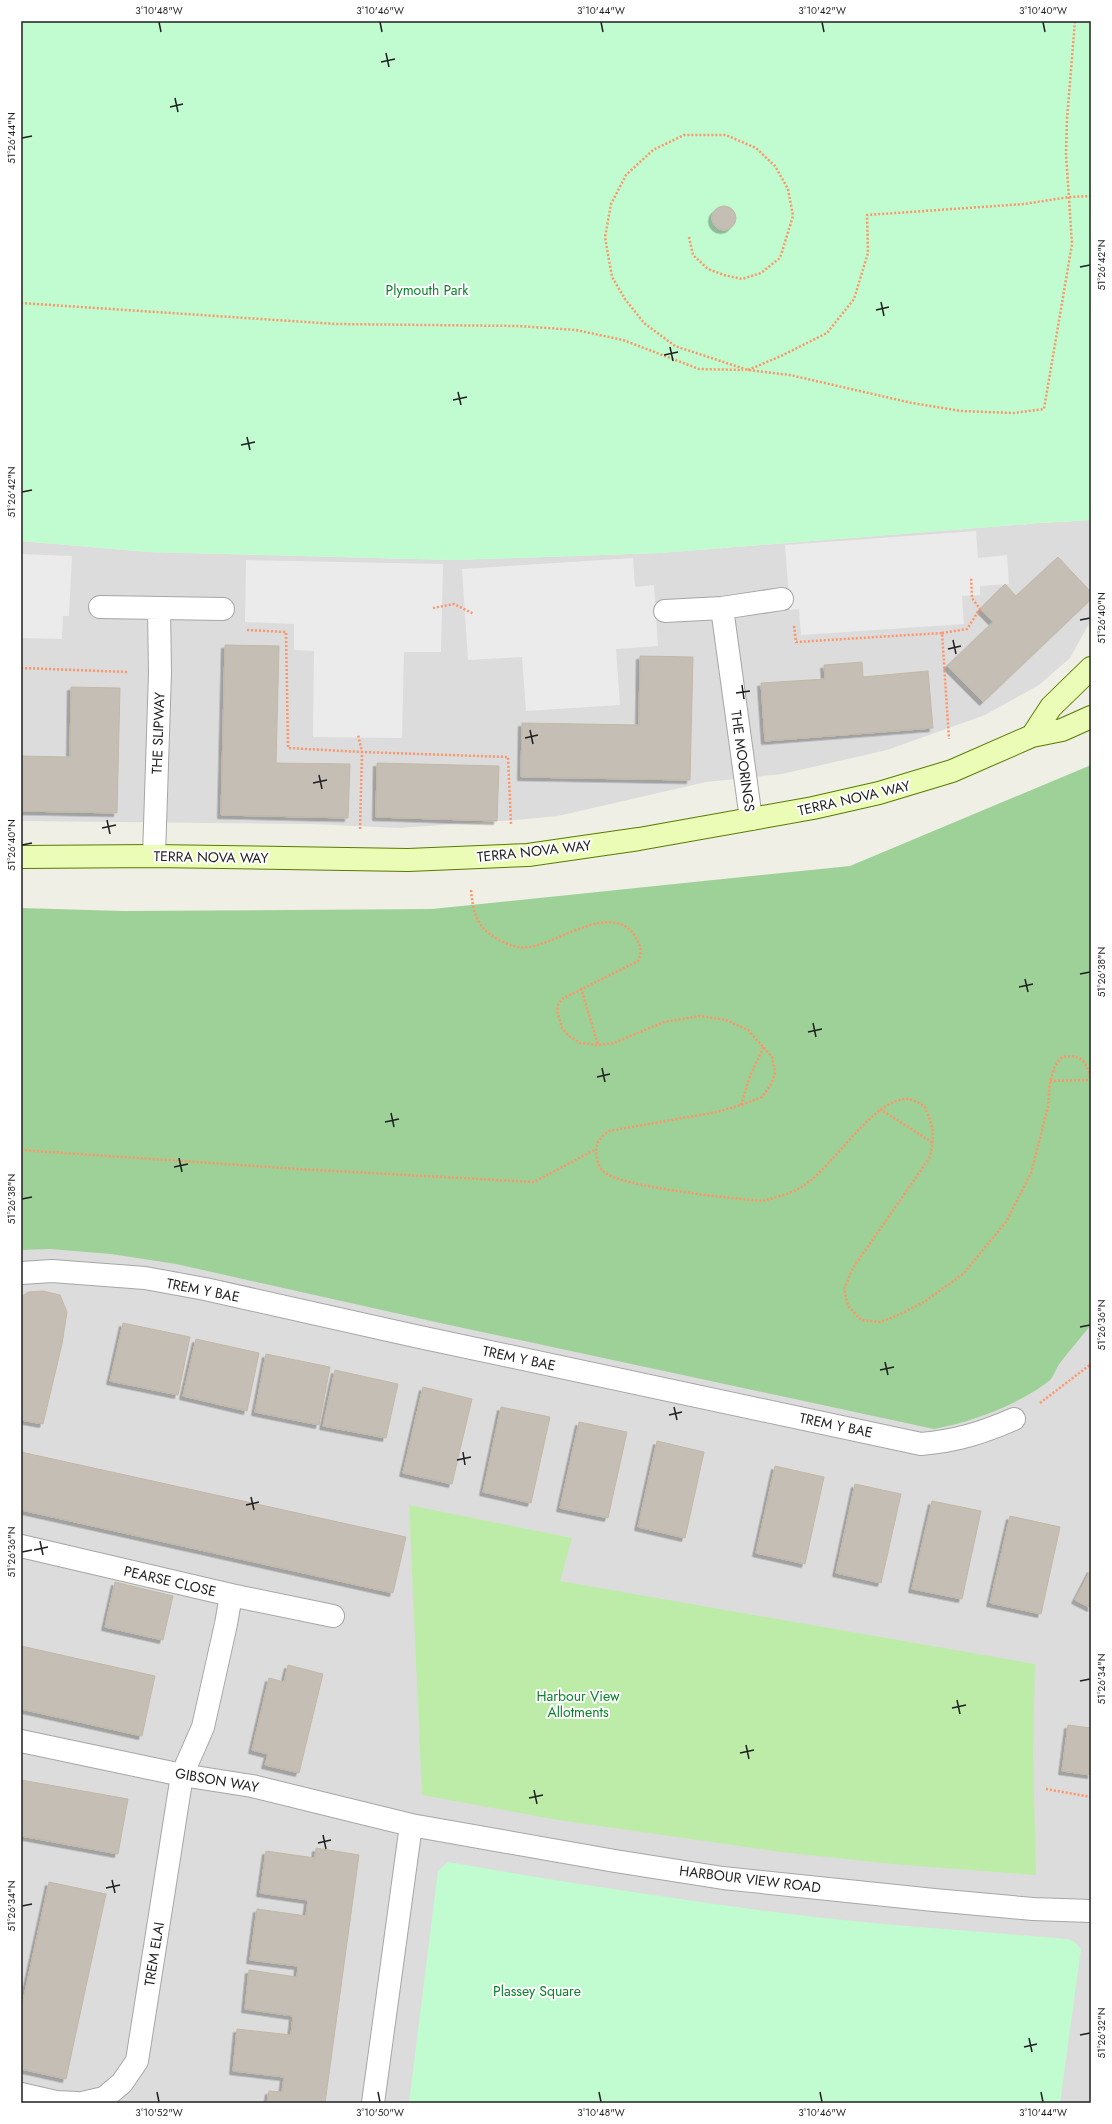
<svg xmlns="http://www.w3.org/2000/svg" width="1112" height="2124" font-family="Jost,sans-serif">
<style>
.residential{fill:#dddcdc}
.grass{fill:#bdeca9}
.forest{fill:#9ed198}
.park{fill:#c1fbd0}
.parking{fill:#ebebeb}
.building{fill:#c5beb4;stroke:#c2b8a7;filter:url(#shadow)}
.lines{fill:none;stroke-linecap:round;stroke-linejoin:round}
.street-casing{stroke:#a6a6a6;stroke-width:24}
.secondary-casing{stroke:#577b01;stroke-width:24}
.path{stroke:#fe9468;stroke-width:2.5;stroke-dasharray:2 2;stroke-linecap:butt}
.street{stroke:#fff;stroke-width:22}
.secondary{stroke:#ebfcb7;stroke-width:22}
.ticks{fill:none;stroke:#1f1f1f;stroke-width:1.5}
.labels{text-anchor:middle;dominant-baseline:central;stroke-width:4;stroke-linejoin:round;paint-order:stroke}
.park-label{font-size:14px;fill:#088229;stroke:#fff}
.street-label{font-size:14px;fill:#1f1f1f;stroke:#fff}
.neatline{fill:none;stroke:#1f1f1f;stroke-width:1.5}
.ticks-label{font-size:10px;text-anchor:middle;fill:#1f1f1f}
</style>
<defs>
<filter id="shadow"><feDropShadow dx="-3.5" dy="3.5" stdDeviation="0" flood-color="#0004"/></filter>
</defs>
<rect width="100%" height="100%" fill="#f0efe5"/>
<path class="residential" d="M1091 520V620L1070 658 1039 685 985 715 887 750 782 774 706 782 558 816 516 820 399 828 312 824 21 821V541L148 552 453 560 660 553 1041 523Z
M21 1211 1091 1317V2103H21Z"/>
<path class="grass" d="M409 1505 572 1538 560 1581 1035 1664 1033 1753 1036 1875 892 1864 781 1852 558 1820 422 1795Z"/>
<path class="forest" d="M1091 765V1325C1081 1337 1070 1350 1060 1363 1056 1368 1054 1377 1049 1381 1016 1406 974 1421 934 1429L440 1323 176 1264 111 1254 50 1249 21 1250V908L123 911 432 909 850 866Z"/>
<path class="park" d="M21 21H1091V520L1041 523 660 553 453 560 148 552 21 541Z
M448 1862C551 1880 655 1896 758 1910 861 1924 964 1930 1067 1939L1075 1942 1081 1949 1060 2103H409L438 1871Z"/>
<path class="parking" d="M976 531 978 558 1007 555 1009 584 980 586V595L962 596 964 624 801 635 799 609 790 610 785 545Z
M21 554 72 556 69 616H63L62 639 21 638Z
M633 558 635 587 654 585 658 646 616 649 620 705 526 711 522 657 468 660 462 569Z
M246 560 443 564 441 652H404L402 738 313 737 314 651 294 650V624L245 622Z"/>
<path class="building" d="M712 218a12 12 0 1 1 24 0a12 12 0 1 1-24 0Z
M1058 557 1091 592V599L983 702 947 666 993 622 980 609 1005 584 1016 596Z
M225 645 279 646 276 763 350 764 348 818 221 815Z
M640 656 693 657 690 780 521 777 522 723 639 725Z
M862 662 863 677 928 671 933 728 765 741 761 683 825 679 824 665Z
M71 687 120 688 117 813 21 811V756L70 757Z
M377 763 499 766 497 821 376 817Z
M43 1291 60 1295 67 1312 62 1344 43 1424 21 1420V1297L28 1292Z
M123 1323 190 1337 178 1395 110 1381Z
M196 1339 259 1353 247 1411 183 1396Z
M266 1354 330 1367 319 1425 255 1412Z
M335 1370 398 1384 386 1438 323 1426Z
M423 1387 472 1399 452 1484 403 1473Z
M501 1407 550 1417 531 1503 483 1492Z
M579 1422 627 1432 608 1518 560 1508Z
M657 1441 704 1452 685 1538 638 1527Z
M21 1452 406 1537 393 1593 21 1510Z
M775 1466 824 1477 805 1564 756 1553Z
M855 1484 901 1494 881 1583 836 1573Z
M932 1501 981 1511 962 1599 912 1589Z
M1010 1516 1060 1527 1041 1614 990 1603Z
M1091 1569V1608L1075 1600Z
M115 1582 173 1596 163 1640 105 1627Z
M21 1646 155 1676 142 1736 21 1709Z
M288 1665 323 1674 299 1773 265 1765 268 1754 252 1750 269 1678 284 1682Z
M1068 1725 1091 1728V1775L1062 1771Z
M21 1780 128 1799 118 1854 21 1836Z
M316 1848 359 1855 325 2103H267L269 2091 282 2092 284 2077 233 2071 237 2029 291 2035 293 2016 245 2009 249 1970 297 1977 298 1966 250 1960 257 1909 306 1916 308 1900 260 1893 266 1851 315 1858Z
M49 1882 106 1894 66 2079 21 2069V2010Z"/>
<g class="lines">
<defs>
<path id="street" d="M100 607 223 609
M722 608 751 819
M665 611 722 608 782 599
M154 856 160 673 159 609
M21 1273 52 1271 145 1278 205 1289 415 1336 921 1444C956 1441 982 1433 1014 1419
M21 1546 231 1595 226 1624 203 1727 182 1775 137 2061 122 2083 104 2098 82 2103
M231 1595 333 1616
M21 1741 182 1775 252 1786 411 1825 615 1861 723 1878 934 1900 1033 1909 1091 1911
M21 2094 56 2102 77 2103
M373 2103 411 1825"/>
<path id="secondary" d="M1032 736 1051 707 1091 668
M21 857 154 856 408 860 528 855 639 839 813 808 879 793 952 771 1032 736 1062 730 1091 717"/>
</defs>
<use href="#street" class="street-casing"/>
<use href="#secondary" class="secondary-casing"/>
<path class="path" d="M689 237 693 255 708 269 724 275 742 279 761 273 780 258 793 216 788 189 775 166 756 148 726 135H684L653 150 626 175 611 204 605 237 612 277 625 299 644 323 675 346 748 370 790 375 912 403 961 411 1014 413 1044 409 1072 244 1066 154 1067 119 1075 21
M21 303 336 324 518 326 576 330 623 340 699 369 743 370
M748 370 781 356 827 333 854 299 868 253 867 215 1024 204 1069 197 1091 196
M433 608 454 604 474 614
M794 626 796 642 942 633 949 739
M247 630 286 632 288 748 362 752 358 735
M942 633 967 629 980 609 972 598 971 577
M21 668 128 672
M360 829 362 752 508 757 511 824
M471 890C473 911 476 927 496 938 507 944 516 949 528 947 558 944 614 899 636 938 641 946 642 952 638 961L562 999 558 1005 557 1011 562 1028 569 1036 580 1043 598 1045 614 1043 664 1022 700 1016 726 1020 748 1030 772 1057 775 1072 772 1083 762 1097 741 1105 717 1112 609 1131C606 1133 602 1136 600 1139 593 1148 596 1165 604 1172 620 1187 737 1199 763 1201 776 1197 791 1194 803 1186 833 1168 874 1096 909 1099 914 1100 921 1104 925 1107 933 1125 935 1138 930 1157L853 1268 844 1289 848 1306 861 1320 880 1322 898 1315 924 1302 963 1274 1006 1222 1031 1173 1048 1107 1050 1081 1055 1066 1062 1057C1082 1054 1086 1061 1091 1079
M581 988 598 1045
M1050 1081 1091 1080
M741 1105 750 1076 764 1046
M880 1109 933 1143
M21 1150 298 1169 534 1182 596 1149
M1040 1403 1091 1364
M1046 1789 1091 1797"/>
<use href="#street" class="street"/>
<use href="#secondary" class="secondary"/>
</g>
<path class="ticks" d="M159 22 161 32M380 22 382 32M601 22 603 32M822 22 824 32M1043 22 1045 32M386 53 389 67M381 62 395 59M175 98 178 112M170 107 183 104M22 138 32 136M1080 267 1090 265M881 302 884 316M876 310 889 307M670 347 673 361M664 355 678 352M458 392 461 405M453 400 467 397M247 437 250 450M241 445 255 442M22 492 32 490M1080 620 1090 618M953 640 956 654M948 649 961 646M742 685 744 699M736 693 750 691M530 730 533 744M525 738 538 735M319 775 322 789M313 783 327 780M107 820 110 834M102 828 116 825M22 845 32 843M1080 974 1090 972M1025 979 1028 992M1019 987 1033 984M813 1023 816 1037M808 1032 822 1029M602 1068 605 1082M597 1077 610 1074M391 1113 394 1127M385 1122 399 1119M179 1158 182 1172M174 1167 188 1164M22 1199 32 1197M1080 1327 1090 1325M885 1362 888 1375M880 1370 894 1367M674 1407 677 1420M669 1415 682 1412M463 1452 465 1465M457 1460 471 1457M251 1497 254 1510M246 1505 259 1502M40 1541 43 1555M34 1550 48 1547M22 1552 32 1550M1080 1681 1090 1679M957 1700 960 1714M952 1708 966 1705M746 1745 749 1759M740 1753 754 1750M534 1790 537 1804M529 1798 543 1795M323 1835 326 1849M318 1843 331 1840M112 1880 115 1893M106 1888 120 1885M22 1906 32 1904M1080 2035 1090 2033M1029 2038 1032 2052M1024 2047 1037 2044M157 2092 159 2102M378 2092 380 2102M599 2092 601 2102M820 2092 822 2102M1041 2092 1043 2102"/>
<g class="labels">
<g class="park-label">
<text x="427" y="290">Plymouth Park</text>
<text x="578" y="1696">Harbour View<tspan x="578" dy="16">Allotments</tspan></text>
<text x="537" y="1991">Plassey Square</text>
</g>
<g class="street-label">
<text transform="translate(158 733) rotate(-88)">THE SLIPWAY</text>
<text transform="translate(743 761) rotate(82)">THE MOORINGS</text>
<text transform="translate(854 798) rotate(-13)">TERRA NOVA WAY</text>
<text transform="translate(534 851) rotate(-6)">TERRA NOVA WAY</text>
<text transform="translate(211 857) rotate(1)">TERRA NOVA WAY</text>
<text transform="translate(203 1290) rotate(11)">TREM Y BAE</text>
<text transform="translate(519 1358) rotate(12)">TREM Y BAE</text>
<text transform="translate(836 1425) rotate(12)">TREM Y BAE</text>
<text transform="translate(170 1581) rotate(13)">PEARSE CLOSE</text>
<text transform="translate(217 1780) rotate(10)">GIBSON WAY</text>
<text transform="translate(750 1879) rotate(7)">HARBOUR VIEW ROAD</text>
<text transform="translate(154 1954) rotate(-81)">TREM ELAI</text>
</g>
</g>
<rect width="1112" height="2124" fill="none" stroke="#ffffff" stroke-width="44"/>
<rect x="22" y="22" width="1068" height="2080" class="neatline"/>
<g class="ticks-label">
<text x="159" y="14">3°10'48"W</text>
<text x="380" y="14">3°10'46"W</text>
<text x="601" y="14">3°10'44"W</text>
<text x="822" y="14">3°10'42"W</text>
<text x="1043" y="14">3°10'40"W</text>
<text transform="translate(11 138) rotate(-90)" y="4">51°26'44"N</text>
<text transform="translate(1101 265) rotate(-90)" y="4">51°26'42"N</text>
<text transform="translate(11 492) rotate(-90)" y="4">51°26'42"N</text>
<text transform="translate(1101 618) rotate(-90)" y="4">51°26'40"N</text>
<text transform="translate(11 845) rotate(-90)" y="4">51°26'40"N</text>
<text transform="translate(1101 972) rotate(-90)" y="4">51°26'38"N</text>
<text transform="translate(11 1199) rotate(-90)" y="4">51°26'38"N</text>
<text transform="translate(1101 1325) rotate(-90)" y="4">51°26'36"N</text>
<text transform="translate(11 1552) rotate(-90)" y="4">51°26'36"N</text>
<text transform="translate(1101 1679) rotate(-90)" y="4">51°26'34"N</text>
<text transform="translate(11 1906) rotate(-90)" y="4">51°26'34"N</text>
<text transform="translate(1101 2033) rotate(-90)" y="4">51°26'32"N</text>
<text x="159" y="2116">3°10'52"W</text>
<text x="380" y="2116">3°10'50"W</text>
<text x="601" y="2116">3°10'48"W</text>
<text x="822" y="2116">3°10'46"W</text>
<text x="1043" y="2116">3°10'44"W</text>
</g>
</svg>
